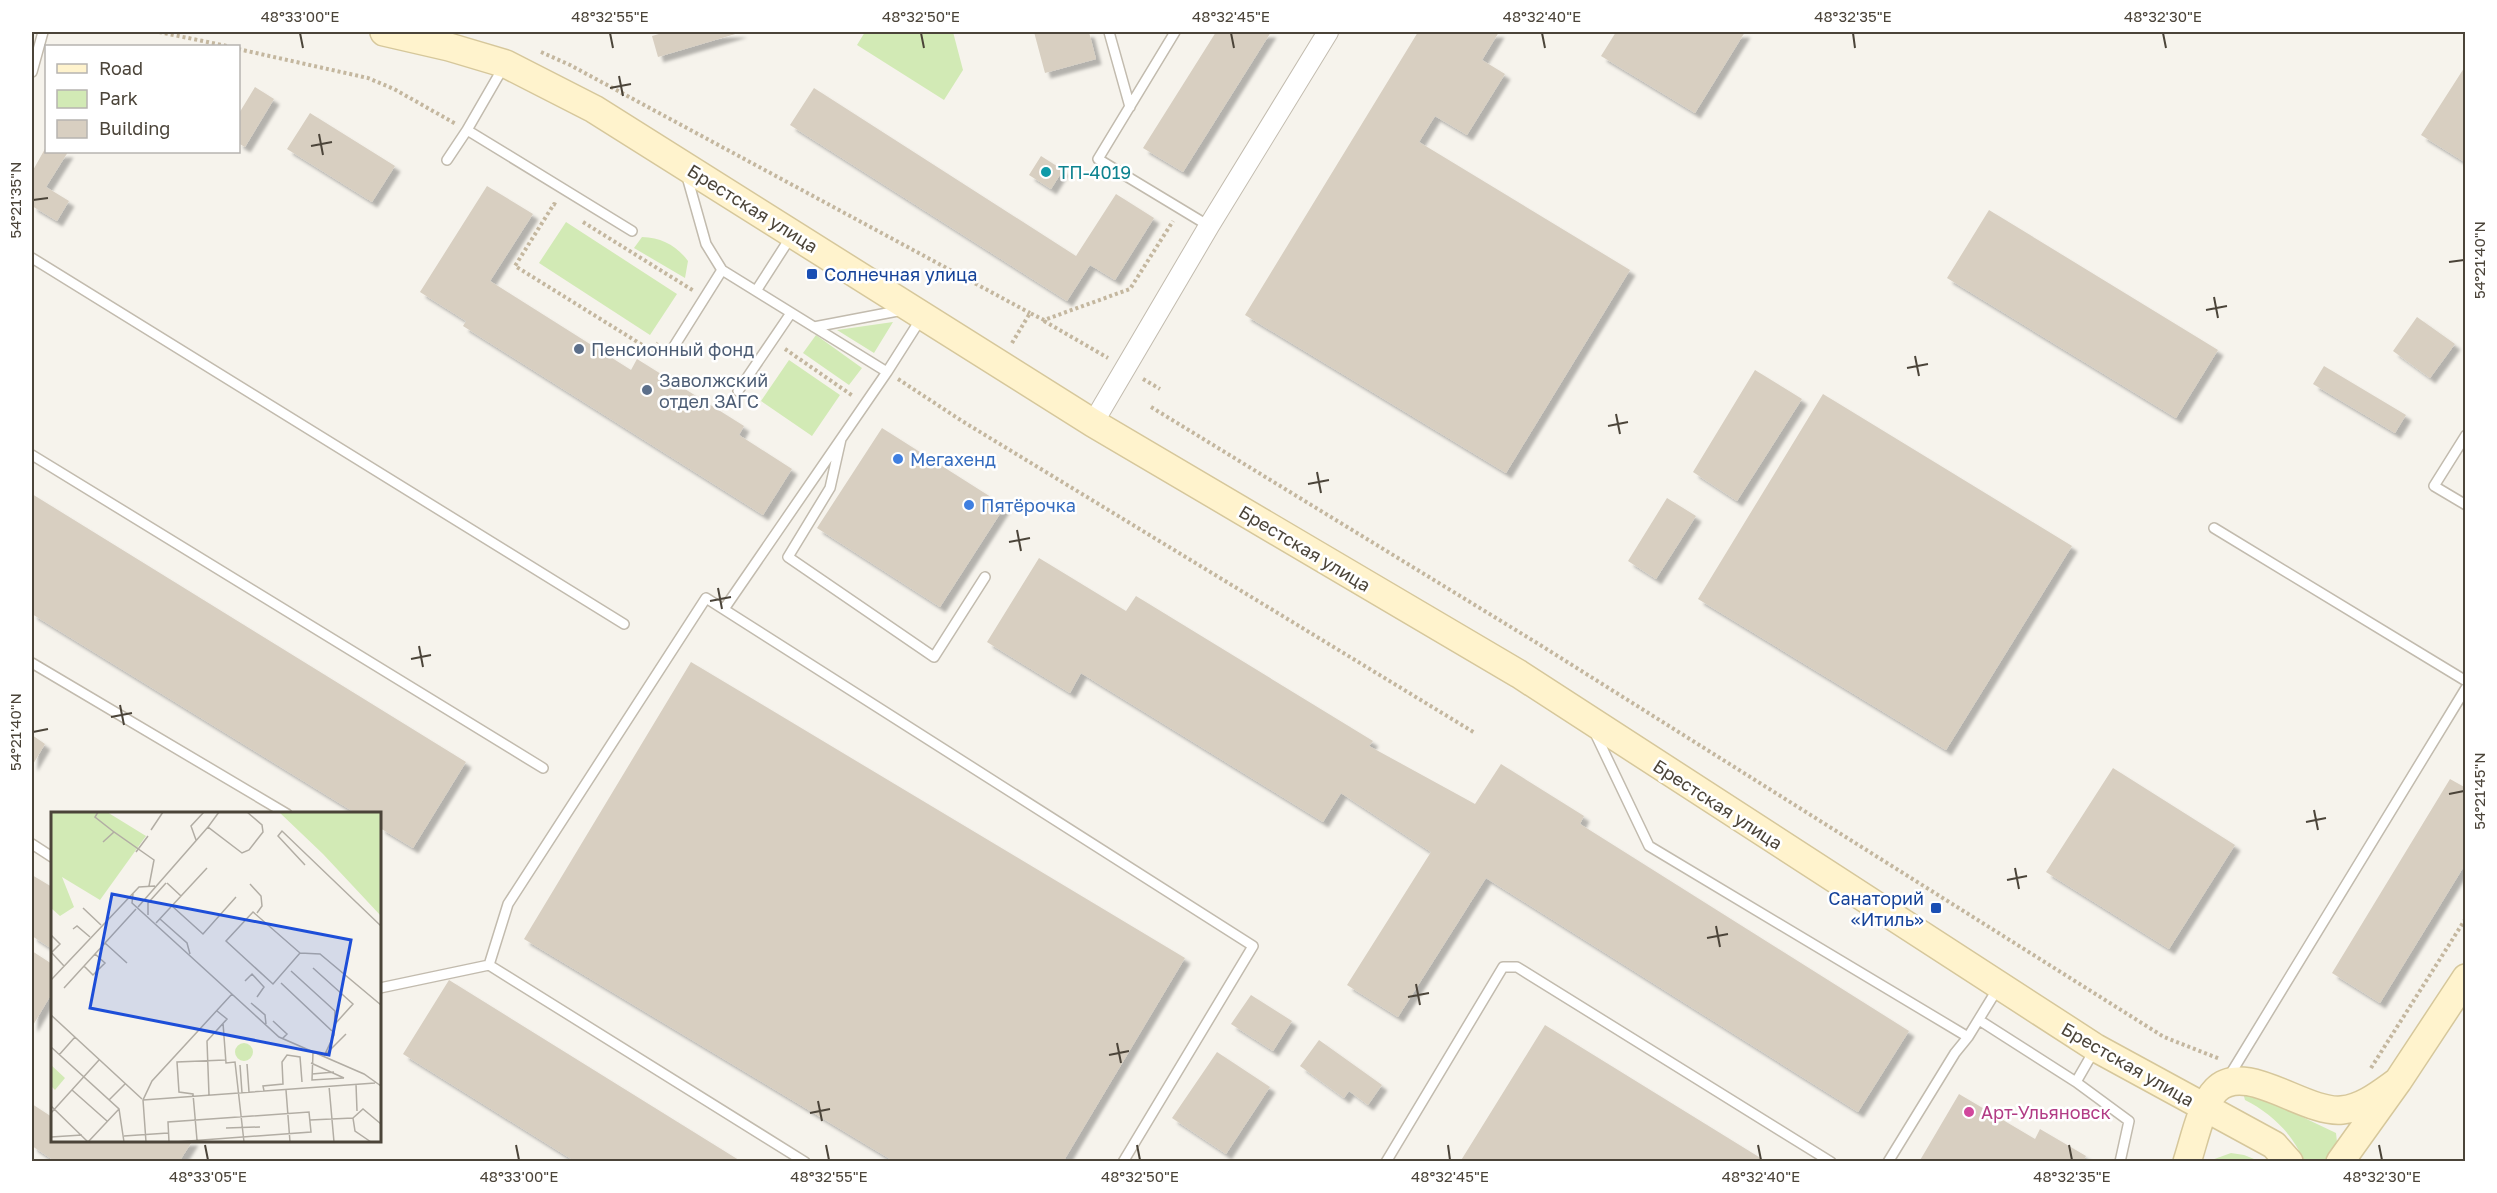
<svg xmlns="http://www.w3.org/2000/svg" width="2497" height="1193" font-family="'Golos Text',sans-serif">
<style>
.green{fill:#d2eab5}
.building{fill:#d8cfc1;filter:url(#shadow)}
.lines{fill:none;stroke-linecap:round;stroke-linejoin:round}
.lane-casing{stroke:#c2bbae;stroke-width:12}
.street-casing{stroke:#c2bbae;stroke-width:22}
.secondary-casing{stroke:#d6c79b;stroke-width:30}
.path{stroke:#c4b79f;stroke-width:4;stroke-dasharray:3 3;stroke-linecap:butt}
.lane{stroke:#fff;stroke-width:9}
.street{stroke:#fff;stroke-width:20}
.secondary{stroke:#fff3cd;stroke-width:27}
.ticks{fill:none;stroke:#4b4439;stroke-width:2}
.culture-dot{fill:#0f9aa8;stroke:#fff;stroke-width:2}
.transit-dot{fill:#1a4fb4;stroke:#fff;stroke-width:2}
.service-dot{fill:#5c6f8a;stroke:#fff;stroke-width:2}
.shop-dot{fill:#3f7fe0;stroke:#fff;stroke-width:2}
.hotel-dot{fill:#d1479c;stroke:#fff;stroke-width:2}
.labels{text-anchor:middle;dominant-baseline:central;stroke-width:5;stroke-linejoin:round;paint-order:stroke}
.culture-label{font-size:18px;fill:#0d838f;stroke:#fff;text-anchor:start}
.street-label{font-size:18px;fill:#4b4439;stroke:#fff}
.transit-label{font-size:18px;fill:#164399;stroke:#fff;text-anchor:start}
.service-label{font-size:18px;fill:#4e5e75;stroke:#fff;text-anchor:start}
.shop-label{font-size:18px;fill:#366cbe;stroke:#fff;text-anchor:start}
.hotel-label{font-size:18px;fill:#b23c85;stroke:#fff;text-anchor:start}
.inset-road{fill:none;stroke:#b2ada4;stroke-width:1.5}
.view{fill:#1d4ed8;fill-opacity:0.15;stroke:#1d4ed8;stroke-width:3}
.inset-edge{fill:none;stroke:#4b4439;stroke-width:3}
.neatline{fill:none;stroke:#4b4439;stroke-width:2}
.ticks-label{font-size:15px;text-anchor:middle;fill:#4b4439}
</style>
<defs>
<filter id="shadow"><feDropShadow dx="5.5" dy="5.5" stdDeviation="1.5" flood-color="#0004"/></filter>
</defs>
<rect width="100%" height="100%" fill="#f6f3ec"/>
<path class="green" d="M865 32H953L963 70 944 100 857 45Z
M566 222 677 294 650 335 539 263Z
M642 237C662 238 676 245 688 261L685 278 634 248Z
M893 322 874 353 837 330Z
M816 335 862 368 849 385 803 353Z
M789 360 840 395 812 436 761 401Z
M2248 1091 2336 1133 2337 1142 2325 1161H2304C2293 1134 2271 1113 2245 1100L2243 1093Z
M2231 1153 2244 1155 2259 1161H2209Z"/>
<path class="building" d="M666 32H742L658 57 652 36Z
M1034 32H1089L1096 59 1045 73Z
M1216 32H1271L1183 172 1143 148Z
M1418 32H1499L1482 60 1505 74 1467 135 1435 116 1419 142 1630 270 1506 473 1245 315Z
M1616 32H1745L1695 113 1601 56Z
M2466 65V163L2421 135Z
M255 87 274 99 245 147 238 143V115Z
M814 88 1076 256 1116 194 1154 218 1115 280 1090 265 1067 301 790 125Z
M310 113 395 166 372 202 287 149Z
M46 147V152H68L46 187 69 201 57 221 32 206V172Z
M1041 156 1063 170 1051 189 1029 175Z
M487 186 533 214 490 281 631 370 637 359 744 426 739 435 792 469 763 515 463 326 466 321 420 292Z
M1989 210 2218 350 2176 418 1947 278Z
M2417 317 2455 344 2430 378 2393 351Z
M2324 366 2406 415 2395 433 2313 384Z
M1755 370 1802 399 1737 501 1693 472Z
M1823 394 2072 546 1946 750 1698 599Z
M882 428 1005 506 940 607 817 528Z
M32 494 466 762 413 848 380 828V814H357L32 614Z
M1667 498 1696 516 1656 579 1628 561Z
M1039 558 1126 611 1136 596 1373 741 1369 746 1475 804 1501 764 1584 816 1580 824 1909 1031 1858 1112 1486 878 1398 1017 1347 985 1431 852 1341 793 1323 822 1081 673 1070 693 987 642Z
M691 662 1185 958 1063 1162H895L524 939Z
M32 735 45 744 32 766Z
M2113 768 2235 845 2169 949 2046 872Z
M2450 779 2466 788V863L2380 1003 2332 973Z
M32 875 52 887V949L32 936Z
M32 951 52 964V993L32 1027Z
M449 980 742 1162H576L403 1054Z
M1251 995 1292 1021 1273 1051 1231 1024Z
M1545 1025 1767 1162H1460Z
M1319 1040 1382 1085 1368 1105 1349 1091 1344 1098 1300 1066Z
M1217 1052 1270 1087 1226 1154 1172 1118Z
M1959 1094 2035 1139 2040 1129 2086 1156 2083 1162H1919Z
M32 1104 52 1117V1140H193L179 1162H56L32 1146Z"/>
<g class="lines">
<defs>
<path id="lane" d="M1109 32 1130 107
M1175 32 1098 159 1209 226
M504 66 467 130 632 231
M32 72 43 32
M447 160 467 130
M686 173 706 244 722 270 887 372
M32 258 624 624
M756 291 792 235
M814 327 903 310
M673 348 722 270
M738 391 791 313
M2466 435 2434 486 2466 505
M841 439 830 488 788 557 934 657 985 577
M32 455 543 768
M2214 528 2466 681
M724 609 887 372 922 317
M32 663 287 814
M1595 733 1649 846 1968 1037
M32 844 52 857
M489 965 805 1162
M380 988 489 965 508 904 706 598 1253 946 1123 1162
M1979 1020 2076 1082
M2095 1049 2076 1082 2129 1121 2120 1162
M2228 1078 2466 688
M1386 1162 1503 967H1517L1831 1162
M1888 1162 1955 1053 1968 1037 1998 988"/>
<path id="street" d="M1093 423 1209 226 1328 32"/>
<path id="secondary" d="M384 32 449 47 506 64 594 109 1093 423 1519 674 2096 1048 2274 1145 2289 1162
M2187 1162C2194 1141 2201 1105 2216 1090 2245 1060 2305 1114 2342 1110 2363 1108 2381 1093 2398 1081
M2340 1162 2398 1081 2466 978"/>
</defs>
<use href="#lane" class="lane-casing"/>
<use href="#street" class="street-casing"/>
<use href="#secondary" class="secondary-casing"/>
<path class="path" d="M159 32 227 46
M238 49 368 78 394 89 456 124
M541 52 570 65 1030 313
M556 205 554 204 515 266 652 351 658 343
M583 222 694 291
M1044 321 1108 358
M1012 343 1030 313 1044 320 1130 289 1173 221
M785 349 853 396
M898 379 962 421 1475 733
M1143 379 1160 389
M1151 407 1537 643 2164 1037 2220 1059
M2371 1068 2466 918"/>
<use href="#lane" class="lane"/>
<use href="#street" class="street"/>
<use href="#secondary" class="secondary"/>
</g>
<path class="ticks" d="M300 33 303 48M610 33 613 48M921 33 924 48M1231 33 1234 48M1542 33 1545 48M1853 33 1855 48M2163 33 2166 48M619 76 623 96M610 88 631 84M319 134 323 155M311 146 332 142M33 200 48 198M2449 262 2464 260M2214 297 2218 318M2206 310 2227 306M1915 356 1919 376M1907 368 1928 364M1616 414 1620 434M1608 426 1628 422M1317 472 1321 493M1308 484 1329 480M1017 530 1021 551M1009 542 1030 538M718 588 722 609M710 601 731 597M419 646 423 667M411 659 431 655M120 705 124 725M111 717 132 713M33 732 48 729M2449 794 2464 791M2314 810 2318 830M2306 822 2326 818M2015 868 2019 889M2007 880 2027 876M1716 926 1720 947M1707 938 1728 934M1416 984 1420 1005M1408 997 1429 993M1117 1043 1121 1063M1109 1055 1129 1051M818 1101 822 1121M810 1113 830 1109M205 1145 208 1160M516 1145 519 1160M826 1145 829 1160M1137 1145 1140 1160M1448 1145 1450 1160M1758 1145 1761 1160M2069 1145 2072 1160M2379 1145 2382 1160"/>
<circle class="culture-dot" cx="1046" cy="172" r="6"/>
<g class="transit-dot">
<rect x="806" y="268" width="12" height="12" rx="3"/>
<rect x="1930" y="902" width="12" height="12" rx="3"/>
</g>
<g class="service-dot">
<circle cx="579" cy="349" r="6"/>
<circle cx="647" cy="390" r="6"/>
</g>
<g class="shop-dot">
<circle cx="898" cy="459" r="6"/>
<circle cx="969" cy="505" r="6"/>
</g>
<circle class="hotel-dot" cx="1969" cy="1112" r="6"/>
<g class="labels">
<g class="culture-label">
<text x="1058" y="172">ТП-4019</text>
</g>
<g class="street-label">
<text transform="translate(753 208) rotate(32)">Брестская улица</text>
<text transform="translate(1305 548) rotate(31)">Брестская улица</text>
<text transform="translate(1718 804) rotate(33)">Брестская улица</text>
<text transform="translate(2128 1064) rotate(30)">Брестская улица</text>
</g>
<g class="transit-label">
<text x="824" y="274">Солнечная улица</text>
<text x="1924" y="898" text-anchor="end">Санаторий<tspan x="1924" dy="21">«Итиль»</tspan></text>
</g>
<g class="service-label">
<text x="591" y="349">Пенсионный фонд</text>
<text x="659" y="380">Заволжский<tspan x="659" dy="21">отдел ЗАГС</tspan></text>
</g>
<g class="shop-label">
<text x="910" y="459">Мегахенд</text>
<text x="981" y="505">Пятёрочка</text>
</g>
<g class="hotel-label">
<text x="1981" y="1112">Арт-Ульяновск</text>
</g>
</g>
<g transform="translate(51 812)">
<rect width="330" height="330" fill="#f6f3ec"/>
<path d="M0 0H56L95 24 49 88 11 65 23 95 9 104 0 96ZM228 0H330V104L272 42ZM184 240a9 9 0 1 1 18 0a9 9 0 1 1-18 0ZM0 253 14 266 4 278 0 274Z" fill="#d2eab5"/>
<path class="inset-road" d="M47 0 44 5 63 20M168 0 157 15 191 41 198 38 212 20 211 13 196 0M100 18 112 0M145 28 140 14 153 0M52 30 63 20 103 48 98 74M85 40 97 24M254 53 227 24 231 19 330 114M116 71 130 84M199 72 210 84 211 94 206 101M82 82 81 91 228 225 313 262 330 274M121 94 152 122 185 85M87 95 157 15M32 96 50 113M97 103V91L115 71M109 107 136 131 139 142M105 111 156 56M22 117 26 114 39 125M0 123 9 132 0 141M54 131 76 151M0 140 13 154M249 141 202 100 175 129 222 172 249 141 269 142 330 193M33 154 42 163 54 151 44 142M262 156 302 192 284 212M240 159 284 199 283 223 273 244 295 222M0 168 88 75 104 74M194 169 201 162 213 175 206 185M230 171 281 219M13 176 85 97M200 191 214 203 215 212M0 203 91 287M222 209 236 222 231 227M172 211 175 251 184 250 193 330M0 235 68 297 73 330M262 240 261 268 293 266M8 243 24 225M260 251 293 266M196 252 198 280M189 253 191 281M261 262 283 260M305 272 306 299M278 274 283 330M21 278 56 309M235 278 239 330M213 279 212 274 232 272 231 250 236 243 249 245 251 270M158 283 156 229 176 207 166 199M58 288 74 272M92 288 324 271M0 294 37 330M0 301 48 248M259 308 302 306M175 316 209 315M73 324 117 321M0 325 31 323M146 328 142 282 128 280 126 250 174 248M37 330 68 297M95 330 92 288 101 269 181 182M118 330 117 310 258 300 260 320 124 330M320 330 304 319 302 306 312 297 330 312"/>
<path class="view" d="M61 82 300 128 278 243 39 196Z"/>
<rect width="330" height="330" class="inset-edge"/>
</g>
<rect width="2497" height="1193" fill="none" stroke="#ffffff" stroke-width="66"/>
<rect x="45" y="45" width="195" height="108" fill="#ffffff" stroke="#b7b4b0" stroke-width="1.5"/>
<rect x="57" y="64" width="30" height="9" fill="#fff3cd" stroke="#b7b4b0" stroke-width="1.5"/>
<text x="99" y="75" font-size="18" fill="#4b4439">Road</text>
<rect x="57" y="90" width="30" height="18" fill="#d2eab5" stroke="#b7b4b0" stroke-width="1.5"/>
<text x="99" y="105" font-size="18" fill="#4b4439">Park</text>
<rect x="57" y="120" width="30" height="18" fill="#d8cfc1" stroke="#b7b4b0" stroke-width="1.5"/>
<text x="99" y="135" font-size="18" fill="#4b4439">Building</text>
<rect x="33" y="33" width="2431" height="1127" class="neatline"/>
<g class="ticks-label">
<text x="300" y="22">48°33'00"E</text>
<text x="610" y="22">48°32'55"E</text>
<text x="921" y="22">48°32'50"E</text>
<text x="1231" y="22">48°32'45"E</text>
<text x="1542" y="22">48°32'40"E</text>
<text x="1853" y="22">48°32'35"E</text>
<text x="2163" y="22">48°32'30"E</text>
<text transform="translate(16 200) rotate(-90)" y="5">54°21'35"N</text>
<text transform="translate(2480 260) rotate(-90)" y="5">54°21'40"N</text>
<text transform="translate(16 732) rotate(-90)" y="5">54°21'40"N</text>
<text transform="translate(2480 791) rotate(-90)" y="5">54°21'45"N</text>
<text x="208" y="1182">48°33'05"E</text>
<text x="519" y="1182">48°33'00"E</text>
<text x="829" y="1182">48°32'55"E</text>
<text x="1140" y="1182">48°32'50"E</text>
<text x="1450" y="1182">48°32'45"E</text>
<text x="1761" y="1182">48°32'40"E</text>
<text x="2072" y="1182">48°32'35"E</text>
<text x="2382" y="1182">48°32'30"E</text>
</g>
</svg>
